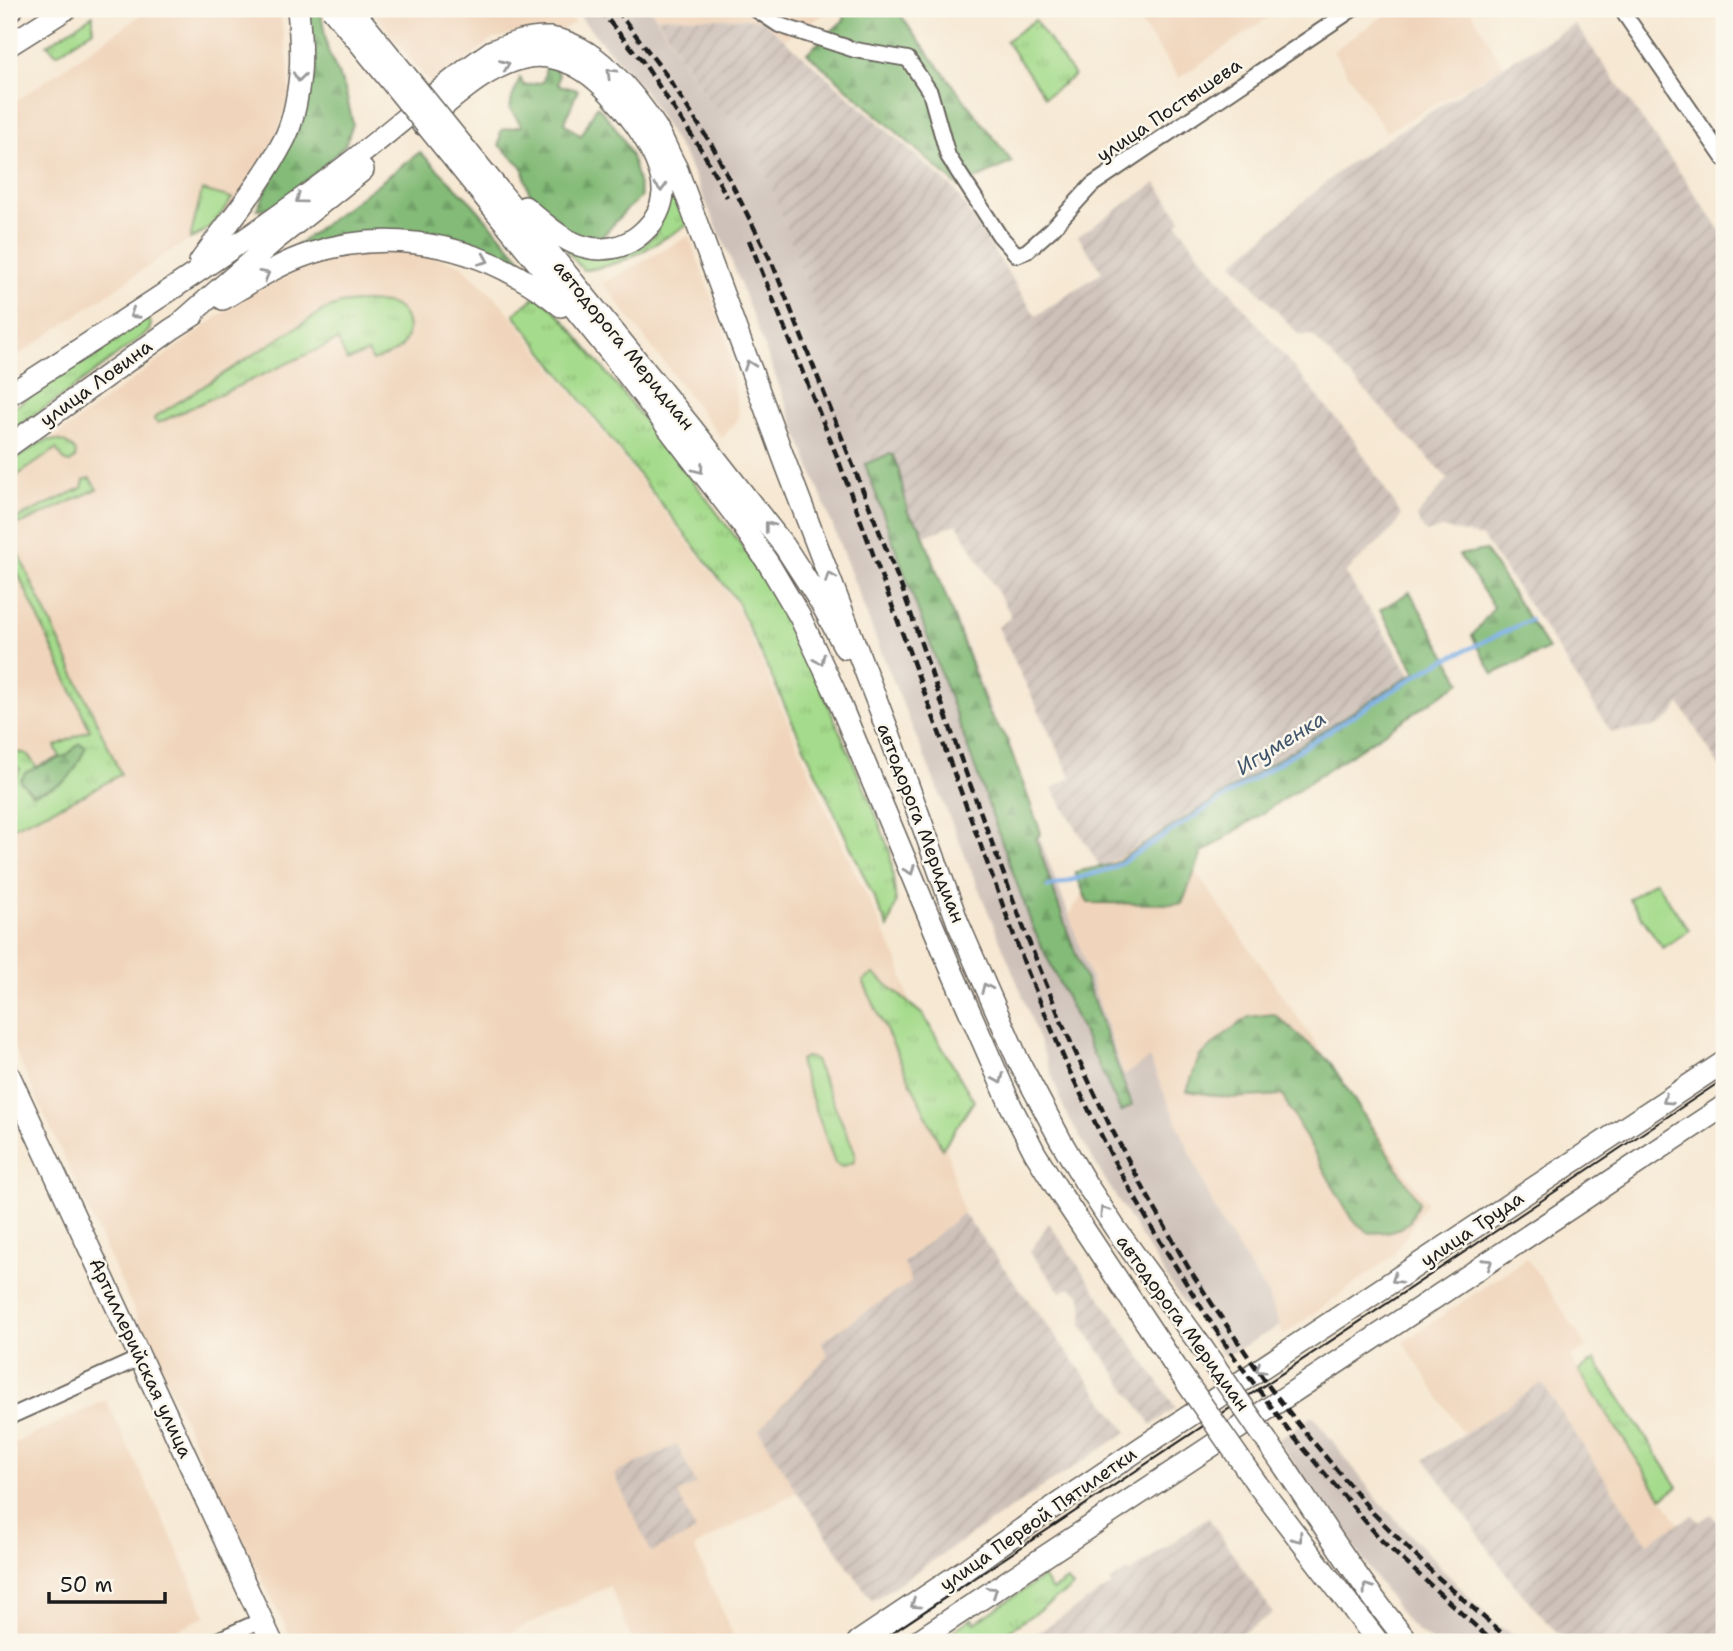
<svg xmlns="http://www.w3.org/2000/svg" width="1733" height="1651" font-family="'Shantell Sans',sans-serif">
<style>
.built{fill:#f0d5bc}
.industrial{fill:url(#industrial-furrows)}
.railway{fill:#cec1b9}
.grass{fill:url(#grass-tufts);stroke:#607c54;stroke-width:2}
.forest{fill:url(#forest-firs);stroke:#506c4a;stroke-width:2}
.pitch{fill:#a5db8c;stroke:#607c54;stroke-width:2}
.lines{fill:none;stroke-linecap:round;stroke-linejoin:round}
.stream{stroke:#78ade6;stroke-width:4.5}
.street-casing{stroke:#68635c;stroke-width:18}
.primary-casing{stroke:#68635c;stroke-width:24}
.street{stroke:#fff;stroke-width:14}
.primary{stroke:#fff;stroke-width:21}
.tram{stroke:#1c1c1c;stroke-width:2}
.rail{stroke:#1c1c1c;stroke-width:4.5;stroke-dasharray:10 5;stroke-linecap:butt}
.primary-bridge-casing{stroke:#68635c;stroke-width:24;stroke-linecap:butt}
.primary-bridge{stroke:#fff;stroke-width:21}
.oneway{stroke:#999}
.labels{text-anchor:middle;dominant-baseline:central;stroke-width:5;stroke-linejoin:round;paint-order:stroke}
.street-label{font-size:19px;fill:#1c1c1c;stroke:#fbf7ec}
.water-label{font-size:21px;font-style:italic;fill:#41566d;stroke:#fbf7ec}
</style>
<defs>
<pattern id="industrial-furrows" width="10" height="10" patternUnits="userSpaceOnUse" patternTransform="scale(1.75)"><rect width="10" height="10" fill="#cec1b9"/><path d="M-1 1l2-2M0 10L10 0M9 11l2-2" fill="none" stroke="#b0a59e"/></pattern>
<pattern id="grass-tufts" width="24" height="20" patternUnits="userSpaceOnUse" patternTransform="scale(1.75)"><rect width="24" height="20" fill="#a5db8c"/><path d="M3 7l-1-3M5 7V3M7 7l1-3M15 17l-1-3M17 17v-4M19 17l1-3" fill="none" stroke="#8dbb78"/></pattern>
<pattern id="forest-firs" width="22" height="20" patternUnits="userSpaceOnUse" patternTransform="scale(1.75)"><rect width="22" height="20" fill="#84bb78"/><path d="M5 1l3.5 6h-7zM16 11l3.5 6h-7z" fill="#71a067"/></pattern>
</defs>
<rect width="100%" height="100%" fill="#fbf7ec"/>
<filter id="ink" filterUnits="userSpaceOnUse"><feTurbulence type="fractalNoise" baseFrequency=".0143" numOctaves="2"/><feDisplacementMap in="SourceGraphic" scale="14" xChannelSelector="R" yChannelSelector="G"/><feConvolveMatrix kernelMatrix="1 2 1 2 8 2 1 2 1" color-interpolation-filters="sRGB"/></filter>
<filter id="wash" filterUnits="userSpaceOnUse"><feTurbulence type="fractalNoise" baseFrequency=".00686" numOctaves="4" result="noise"/><feDisplacementMap in="SourceGraphic" scale="28" xChannelSelector="R" yChannelSelector="G"/><feGaussianBlur stdDeviation="1.57" result="paint"/><feColorMatrix in="noise" values="0 0 0 0 0 0 0 0 0 0 0 0 0 0 0 0 0 1.4 0 .05"/><feComposite in="paint" operator="in"/></filter>
<g filter="url(#wash)">
<rect width="100%" height="100%" fill="#f6e8d3"/>
<path class="built" d="M150 9H280L289 71V93L279 133 232 214 166 254 9 362V106Z
M370 9H563L576 22 559 32 531 30 491 40 434 88Z
M651 9H833L785 39 761 19 657 17Z
M1131 9H1281L1179 78Z
M1393 9H1470L1503 66 1386 132 1333 51Z
M689 236 727 339 739 417 722 439 603 283Z
M375 252 419 253 460 264 503 305 735 603 845 851 899 963 963 1213 904 1261 912 1282 821 1342 829 1355 760 1430 797 1492 694 1547 736 1642H633L610 1586 491 1642H293L210 1476 9 1038V471L246 296 301 269 339 257Z
M1165 828 1427 1202 1393 1256 1284 1335 1267 1294 1219 1219 1149 1058 1125 1077 1069 915 1101 868Z
M1527 1258 1587 1347 1570 1358 1679 1524 1647 1544 1542 1384 1463 1434 1403 1342Z
M106 1400 177 1549 206 1616 150 1642H9V1446Z"/>
<path class="industrial" d="M657 17 761 19 954 189 1036 316 1102 272 1078 236 1156 183 1181 219 1177 223 1200 255 1354 440 1401 515 1395 527 1345 573 1413 678 1101 868 1052 789 1071 777 998 627 1012 617 957 524 903 544 747 124 711 107Z
M1575 24 1724 235V772L1717 763 1680 704 1673 715 1656 727 1611 732 1534 612 1482 537 1442 528 1426 533 1416 517 1448 479 1312 335H1299L1233 263 1345 166 1503 66Z
M963 1213 1127 1432 1040 1489 872 1601 797 1492 759 1430 828 1355 821 1342 911 1282 904 1262Z
M1049 1223 1176 1408 1152 1425 1082 1326 1084 1309 1080 1294 1070 1287 1061 1292 1030 1252Z
M1542 1383 1647 1543 1693 1515 1699 1522 1711 1514 1724 1531V1642H1568L1555 1631 1512 1582 1425 1459Z
M677 1445 696 1484 678 1493 696 1532 651 1552 614 1474Z
M1208 1517 1273 1613 1235 1638 1237 1642H1023L1112 1585 1110 1582 1114 1579 1128 1571 1129 1573 1141 1565Z"/>
<path class="railway" d="M573 9H651L711 107 747 124 903 543 924 536 1069 915 1124 1076 1149 1058 1219 1219 1267 1294 1284 1335 1279 1326 1225 1357 1174 1289 1101 1173 1065 1111 1020 989 876 639 728 252 688 162 645 92Z
M1313 1416 1381 1504 1492 1621 1523 1642H1432L1408 1623 1277 1440Z"/>
<path class="grass" d="M93 15V30L57 54 47 45Z
M1035 20 1074 76 1045 97 1006 41Z
M669 171 689 224C653 244 627 266 583 270L566 250 635 249 646 243 657 232Z
M202 190 232 198C220 217 211 230 190 239Z
M537 296 553 308 569 326 694 482 749 555 795 629 875 812 890 852 896 903 888 928 736 600 514 314Z
M357 302C368 302 380 301 390 304 411 311 413 337 398 350 391 355 380 358 372 361L368 352 347 361 338 340 158 423 154 420 155 417 324 310 340 304Z
M147 318 151 324 149 331 68 392 9 432V411L141 319Z
M49 440C61 440 68 442 76 452L75 459 70 463 66 462 56 449 9 481V464L40 443Z
M90 478 97 489 24 523 9 524V522L82 488 84 480Z
M9 538 14 544 121 774 84 795 9 829V790L20 769 9 762 11 755C25 748 30 756 36 767L60 757 55 746 90 730 9 554Z
M874 974 923 1015 974 1101 942 1149 863 981Z
M805 1057 811 1058 815 1061 855 1152 854 1162 842 1167 835 1163 800 1065V1060Z
M1595 1360 1678 1487 1662 1498 1579 1371Z
M1043 1577 1052 1590 1067 1580 1073 1587 992 1642H936L972 1618 975 1623Z"/>
<path class="forest" d="M308 9H318L321 13 328 51 345 89 353 124 345 145 322 168 273 207 257 209 298 127 310 51Z
M841 9H897L913 33 1012 162 959 187 807 53 845 19Z
M546 67H554L559 75 558 85 578 90 564 123 581 136 597 106C626 136 634 156 641 197L625 211 603 236 573 235 529 192 522 166 499 145 501 130 522 126 510 109 512 98 520 78 524 86 543 82Z
M420 152 472 203 537 277 512 261 483 249 453 239 423 234 284 255Z
M889 454 893 455 899 471 908 513 920 526 988 711 1007 740 1041 833 1036 839 1067 930 1132 1105 1121 1112 1033 928 865 464Z
M1485 550 1548 649 1493 674 1472 636 1494 607 1459 555Z
M1410 592 1461 682 1202 853 1182 904 1088 903 1075 872 1113 864 1416 672 1380 610Z
M80 743 86 747C69 782 70 782 33 794L20 781 26 772 67 755Z
M1274 1014 1330 1062 1419 1202 1410 1221 1401 1228 1387 1232 1370 1233 1352 1220 1282 1095 1231 1098 1187 1091 1199 1057 1229 1031 1249 1017Z"/>
<path class="pitch" d="M1655 881 1689 930 1663 948 1629 899Z"/>
<g class="lines">
<path class="stream" d="M1048 887 1113 868 1430 667 1530 620"/>
</g>
</g>
<g filter="url(#ink)">
<g class="lines">
<defs>
<path id="street" d="M755 9 779 25 855 50 908 59 930 92 948 156 999 235 1017 255 1027 251 1052 229 1092 185 1353 9
M1621 9 1724 159
M9 1417 140 1358
M213 1642 262 1620"/>
<path id="primary" d="M9 11 12 9
M9 45 66 9
M422 124C454 98 486 65 529 57 547 54 569 61 584 71 615 91 665 155 663 193 662 207 655 221 645 230 620 255 586 254 558 234 546 226 535 216 525 207
M468 152 691 427 785 547 821 603 845 648
M456 162 613 356 741 523 770 566 800 617 835 692 951 969 1011 1106 1035 1153 1058 1190 1173 1363
M200 262C228 222 260 186 283 142 293 124 298 94 300 74 302 52 300 30 298 9
M223 299C250 283 278 264 309 254 378 231 453 240 517 276 533 285 547 294 561 306
M184 320 275 240 363 170
M9 395C120 323 232 252 338 172 390 133 438 88 492 51 510 44 528 37 549 38 594 43 634 93 657 129 664 141 669 155 676 167L787 467 889 733
M9 446 172 329 194 315
M883 720 889 733 958 923 1018 1060 1061 1141 1085 1182 1115 1228 1201 1346
M9 1075 272 1642
M1284 1466C1324 1526 1362 1587 1408 1642
M1257 1484 1378 1642
M858 1642 962 1572 1043 1514 1141 1448 1724 1062
M916 1642 1724 1106"/>
</defs>
<use href="#street" class="street-casing"/>
<use href="#primary" class="primary-casing"/>
<use href="#street" class="street"/>
<use href="#primary" class="primary"/>
<path class="tram" d="M879 1642 1724 1079"/>
<path class="rail" d="M599 9 643 62 704 154 727 197
M616 9 667 76 713 147 773 265 903 591 963 765 1027 937 1062 1023 1085 1073 1110 1126 1147 1195 1188 1267 1214 1307 1270 1388 1304 1431 1373 1513 1433 1573 1512 1642
M749 240 838 459 1026 968 1068 1068 1114 1161 1155 1233 1204 1312 1232 1354 1293 1436 1382 1541 1493 1642"/>
<defs>
<path id="primary-bridge" d="M332 9 456 162
M352 9 468 152
M1201 1346 1284 1466
M1173 1363 1257 1484"/>
</defs>
<use href="#primary-bridge" class="primary-bridge-casing"/>
<use href="#primary-bridge" class="primary-bridge"/>
</g>
<defs><path id="oneway-chevron" d="M-2-3.5L2.5 0L-2 3.5" fill="none" stroke-width="1.6" stroke-linecap="round" stroke-linejoin="round" transform="scale(1.75)"/></defs>
<g class="oneway">
<use href="#oneway-chevron" transform="translate(505 65) rotate(-22)"/>
<use href="#oneway-chevron" transform="translate(611 73) rotate(-135)"/>
<use href="#oneway-chevron" transform="translate(299 77) rotate(97)"/>
<use href="#oneway-chevron" transform="translate(661 187) rotate(88)"/>
<use href="#oneway-chevron" transform="translate(300 199) rotate(144)"/>
<use href="#oneway-chevron" transform="translate(484 260) rotate(23)"/>
<use href="#oneway-chevron" transform="translate(265 275) rotate(-30)"/>
<use href="#oneway-chevron" transform="translate(134 314) rotate(147)"/>
<use href="#oneway-chevron" transform="translate(749 365) rotate(-110)"/>
<use href="#oneway-chevron" transform="translate(699 469) rotate(53)"/>
<use href="#oneway-chevron" transform="translate(769 526) rotate(-128)"/>
<use href="#oneway-chevron" transform="translate(830 577) rotate(-111)"/>
<use href="#oneway-chevron" transform="translate(820 660) rotate(65)"/>
<use href="#oneway-chevron" transform="translate(910 870) rotate(67)"/>
<use href="#oneway-chevron" transform="translate(986 988) rotate(-114)"/>
<use href="#oneway-chevron" transform="translate(999 1079) rotate(66)"/>
<use href="#oneway-chevron" transform="translate(1667 1100) rotate(146)"/>
<use href="#oneway-chevron" transform="translate(1104 1211) rotate(-123)"/>
<use href="#oneway-chevron" transform="translate(1488 1263) rotate(-33)"/>
<use href="#oneway-chevron" transform="translate(1396 1279) rotate(146)"/>
<use href="#oneway-chevron" transform="translate(1260 1369) rotate(146)"/>
<use href="#oneway-chevron" transform="translate(1298 1538) rotate(53)"/>
<use href="#oneway-chevron" transform="translate(1367 1588) rotate(-126)"/>
<use href="#oneway-chevron" transform="translate(993 1591) rotate(-34)"/>
<use href="#oneway-chevron" transform="translate(915 1604) rotate(146)"/>
</g>
</g>
<g class="labels">
<g class="street-label">
<text transform="translate(1169 110) rotate(-34)">улица Постышева</text>
<text transform="translate(624 345) rotate(51)">автодорога Меридиан</text>
<text transform="translate(96 383) rotate(-36)">улица Ловина</text>
<text transform="translate(921 823) rotate(69)">автодорога Меридиан</text>
<text transform="translate(1472 1229) rotate(-34)">улица Труда</text>
<text transform="translate(1183 1323) rotate(54)">автодорога Меридиан</text>
<text transform="translate(141 1358) rotate(65)">Артиллерийская улица</text>
<text transform="translate(1038 1519) rotate(-35)">улица Первой Пятилетки</text>
</g>
<g class="water-label">
<text transform="translate(1281 743) rotate(-32)">Игуменка</text>
</g>
</g>
<rect width="1733" height="1651" fill="none" stroke="#fbf7ec" stroke-width="35"/>
<path d="M49 1592v10h116v-10" fill="none" stroke="#1c1c1c" stroke-width="3.5"/>
<text x="60" y="1592" font-size="21" fill="#1c1c1c" stroke="#fbf7ec" stroke-width="5" paint-order="stroke">50 m</text>
</svg>
